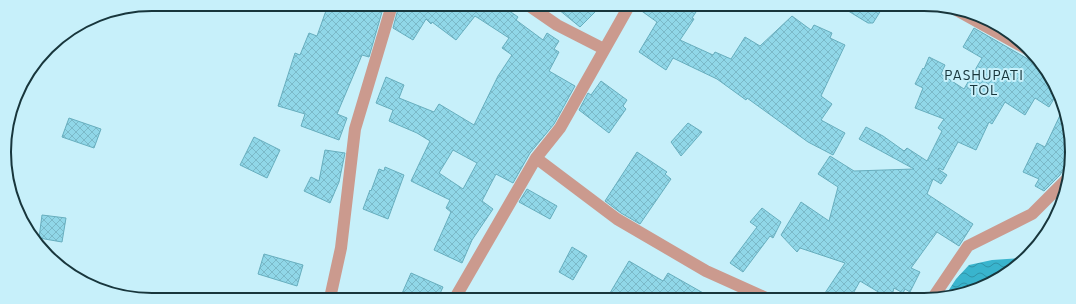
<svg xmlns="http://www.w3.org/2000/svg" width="1076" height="304" font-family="Commissioner,sans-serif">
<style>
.water{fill:url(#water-waves)}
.building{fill:url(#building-cross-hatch);stroke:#67aebe;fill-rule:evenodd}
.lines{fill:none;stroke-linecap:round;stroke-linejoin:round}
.minor{stroke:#cb9a8e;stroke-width:12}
.labels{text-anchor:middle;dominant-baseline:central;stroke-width:4;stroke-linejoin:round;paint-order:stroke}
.neighbourhood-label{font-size:13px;letter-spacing:1px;fill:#18363c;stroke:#c7f0fa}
.rim{fill:none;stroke:#18363c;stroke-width:2}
</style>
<defs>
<pattern id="water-waves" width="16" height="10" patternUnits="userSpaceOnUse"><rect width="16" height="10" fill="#39b4cd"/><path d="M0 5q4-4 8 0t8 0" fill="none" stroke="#2f93a8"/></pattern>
<pattern id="building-cross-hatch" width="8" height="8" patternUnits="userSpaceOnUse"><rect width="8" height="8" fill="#90d7e8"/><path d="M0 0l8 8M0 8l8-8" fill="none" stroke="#7bb9c8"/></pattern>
</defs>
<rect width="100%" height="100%" fill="#c7f0fa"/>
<path class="water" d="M1021 258 1025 259 989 285 943 299 956 279 969 265 992 260Z"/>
<path class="building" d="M328 5H384L369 57 362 55 337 114 347 118 339 140 301 126 305 114 278 106 295 53 300 55 309 33 317 36Z
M399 5H501L518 17 516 20 543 40 547 33 559 41 554 49 559 52 549 71 575 86 554 124 530 153 513 183 496 174 482 201 493 209 472 240 462 263 434 250 451 212 446 208 450 200 411 181 430 141 417 133 389 121 393 110 376 103 386 77 404 85 399 98 434 112 439 104 474 125 498 76 512 55 502 48 509 38 475 16 456 40 432 22 431 24 426 19 413 40 393 28ZM453 150 477 163 463 189 439 173Z
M553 5 582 6H601L580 27Z
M636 6H700L692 18 694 19 680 40 713 55 715 52 731 59 745 37 760 46 792 16 811 30 814 25 832 33 830 38 845 45 821 96 832 104 821 120 845 133 833 155 808 142 747 98 746 100 717 79 673 58 666 70 639 52 657 22 636 7Z
M840 6 881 7H883L873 23H868Z
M974 28 1033 62 1034 59 1042 64 1047 70 1057 94 1049 107 1035 98 1025 115 1005 102 992 124 989 122 976 150 958 142 943 170 939 168 938 169 947 175 941 184 933 179 927 194 973 224 959 246 937 232 911 268 920 272 910 292 905 289 903 293 894 288 891 299H890L860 281 850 299H821L845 263 800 248 797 252 781 235 801 202 829 221 838 187 818 174 830 156 854 171 914 169 859 139 866 127 883 136 904 151 907 148 927 161 942 131 938 128 944 119 915 108 923 88 915 84 923 68 924 69 929 57 945 65 941 74 964 89 982 58 963 47Z
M601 81 627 100 623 106 626 109 609 133 579 110 588 93 591 95Z
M1063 109 1069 123V160L1060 175 1044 191 1035 186 1039 179 1023 172 1037 143 1045 147Z
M69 118 101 129 94 148 62 137Z
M688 123 702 132 681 156 671 142Z
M254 137 280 150 267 178 240 165Z
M325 150 345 153 339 182 330 203 304 191 311 177 319 181Z
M637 152 667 172 665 174 671 179 640 224 621 213 605 201Z
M385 167 404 175 388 219 363 209 370 190 371 191 379 169 384 171Z
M527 189 557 206 550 219 519 202Z
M762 208 781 222 773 238 770 236 743 272 730 263 757 227 750 222Z
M42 215 66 218 62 242 39 238Z
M572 247 587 256 573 280 559 272Z
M264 254 303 265 297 286 258 274Z
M629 261 663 281 668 273 712 298H607Z
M411 273 443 287 438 298H400Z"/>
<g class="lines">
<path class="minor" d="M528 5 557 25 604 49
M951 7 1027 49
M536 158 617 219 706 271 766 298
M330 298 341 248 355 129 392 5
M455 298 536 158 560 128 629 6
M932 299 968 246 1032 214 1069 177"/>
</g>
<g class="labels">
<g class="neighbourhood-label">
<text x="984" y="75">PASHUPATI<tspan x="984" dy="15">TOL</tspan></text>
</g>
</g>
<path d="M0 0H1076V304H0ZM152 11H924A141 141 0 0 1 1065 152V152A141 141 0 0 1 924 293H152A141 141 0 0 1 11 152V152A141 141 0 0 1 152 11Z" fill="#c7f0fa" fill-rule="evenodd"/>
<path class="rim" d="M152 11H924A141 141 0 0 1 1065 152V152A141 141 0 0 1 924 293H152A141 141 0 0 1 11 152V152A141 141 0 0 1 152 11Z"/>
</svg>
